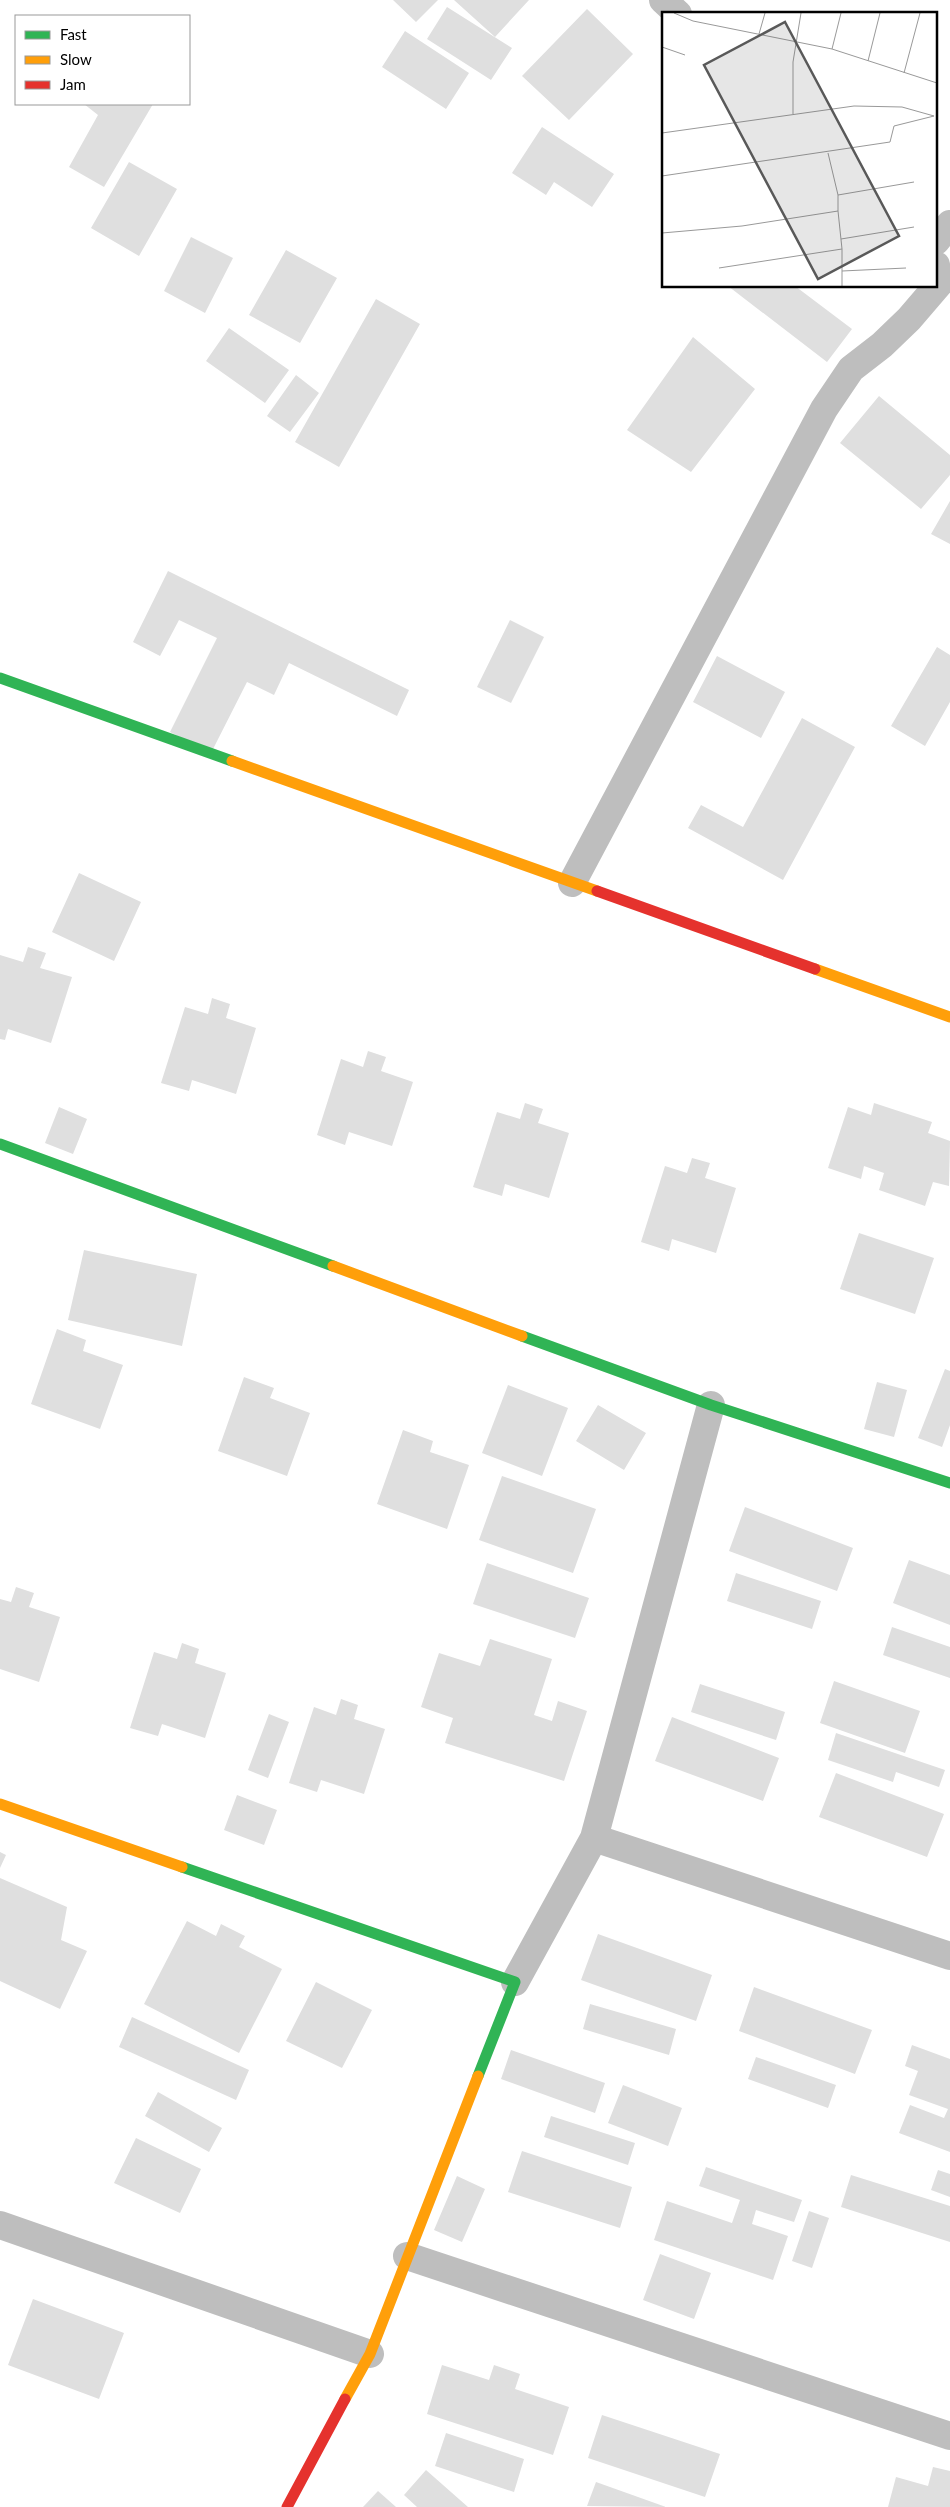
<svg xmlns="http://www.w3.org/2000/svg" width="950" height="2507" font-family="Lato,sans-serif">
<style>
.building{fill:#dfdfdf}
.lines{fill:none;stroke-linecap:round;stroke-linejoin:round}
.street{stroke:#bebebe;stroke-width:28}
.fast{stroke:#30b455;stroke-width:11}
.slow{stroke:#ff9f0a;stroke-width:11}
.jam{stroke:#e5322d;stroke-width:11}
.inset-road{fill:none;stroke:#999;stroke-width:1}
.view{fill:#595959;fill-opacity:0.15;stroke:#595959;stroke-width:2.5}
.inset-edge{fill:none;stroke:#000;stroke-width:2.5}
</style>
<rect width="100%" height="100%" fill="#fff"/>
<path class="building" d="M393 0H438L416 22Z
M454 0H529L495 37Z
M447 7 512 48 491 80 427 39Z
M587 9 633 54 569 120 522 76Z
M405 31 469 73 446 109 382 67Z
M84 104H153L104 187 69 167 98 115Z
M542 127 614 174 592 207 554 182 546 195 512 173Z
M129 162 177 189 139 256 91 228Z
M191 237 233 258 205 313 164 291Z
M286 250 337 278 300 343 249 315Z
M728 286H795L852 329 827 362Z
M376 299 420 324 339 467 295 442Z
M229 328 289 370 265 403 206 361Z
M693 337 755 389 691 472 627 430Z
M296 375 319 393 290 432 267 416Z
M879 396 950 455V475L921 509 840 443Z
M950 501V544L931 534Z
M168 571 409 690 397 716 289 663 274 695 247 682 211 753 170 732 217 638 179 620 160 656 133 642Z
M510 620 544 637 511 703 477 687Z
M937 647 950 655V702L925 746 891 726Z
M717 656 785 692 761 738 693 702Z
M802 718 855 747 783 880 688 828 701 805 743 827Z
M79 873 141 902 114 961 52 932Z
M28 947 46 953 40 968 72 977 51 1043 8 1029 5 1040 0 1039V955L23 962Z
M212 998 230 1004 226 1018 256 1028 236 1094 192 1080 189 1091 161 1083 185 1007 208 1014Z
M368 1051 386 1057 381 1071 413 1082 392 1146 349 1132 345 1145 317 1135 341 1059 363 1067Z
M525 1103 543 1109 538 1123 569 1133 549 1198 505 1184 502 1196 473 1187 497 1112 520 1119Z
M874 1103 932 1122 928 1133 950 1141 949 1186 933 1182 925 1206 879 1190 884 1173 864 1166 861 1179 828 1168 848 1107 871 1115Z
M59 1107 87 1119 73 1154 45 1143Z
M692 1158 710 1163 705 1178 736 1188 716 1253 672 1239 669 1251 641 1242 665 1166 687 1173Z
M859 1233 934 1258 915 1314 840 1289Z
M84 1250 197 1274 182 1346 68 1320Z
M57 1329 86 1340 83 1351 123 1365 100 1429 31 1404Z
M945 1369 950 1371V1425L942 1447 918 1438Z
M244 1377 274 1388 270 1398 310 1413 287 1476 218 1451Z
M877 1382 907 1390 894 1437 864 1429Z
M508 1385 568 1408 542 1476 482 1453Z
M598 1405 646 1433 624 1470 576 1441Z
M403 1430 433 1441 430 1452 469 1465 447 1529 377 1504Z
M502 1476 596 1509 573 1573 479 1540Z
M745 1507 853 1548 837 1591 729 1551Z
M909 1560 950 1575V1625L893 1603Z
M487 1563 589 1598 575 1638 473 1604Z
M736 1573 821 1601 812 1629 727 1601Z
M16 1587 34 1593 29 1607 60 1617 39 1682 0 1669V1599L11 1602Z
M892 1627 950 1647V1678L883 1655Z
M490 1639 552 1659 534 1715 552 1721 558 1701 587 1711 564 1781 445 1743 453 1718 421 1707 439 1653 480 1666Z
M182 1643 199 1649 195 1663 226 1673 205 1738 162 1724 158 1736 130 1728 154 1652 177 1659Z
M834 1681 920 1711 905 1753 820 1723Z
M700 1684 785 1712 776 1740 691 1712Z
M341 1699 358 1705 354 1719 385 1729 364 1794 321 1780 317 1792 289 1783 314 1707 336 1715Z
M269 1714 289 1722 268 1778 248 1770Z
M672 1717 779 1758 763 1801 655 1761Z
M836 1733 945 1770 939 1787 896 1772 893 1782 828 1760Z
M836 1773 944 1814 927 1857 819 1817Z
M237 1795 277 1810 264 1845 224 1830Z
M0 1852 6 1855 0 1868Z
M0 1878 67 1907 61 1940 87 1951 60 2009 0 1981Z
M187 1921 216 1936 221 1924 245 1936 239 1947 282 1969 239 2053 144 2004Z
M598 1934 712 1975 696 2021 581 1980Z
M316 1982 372 2010 342 2068 286 2041Z
M754 1987 872 2030 855 2074 739 2031Z
M590 2004 676 2029 669 2055 583 2029Z
M132 2017 249 2070 236 2100 119 2047Z
M912 2045 950 2059V2152L899 2133 910 2105 944 2118 948 2109 909 2095 918 2071 905 2066Z
M511 2050 605 2083 595 2113 501 2079Z
M756 2057 836 2085 828 2108 748 2079Z
M623 2085 682 2108 668 2146 608 2123Z
M158 2092 222 2128 209 2152 145 2116Z
M551 2116 635 2143 628 2165 544 2137Z
M136 2138 201 2169 180 2213 114 2183Z
M522 2151 632 2187 620 2228 508 2192Z
M706 2167 802 2200 794 2222 756 2210 752 2224 788 2236 773 2280 654 2240 667 2201 732 2223 740 2200 699 2186Z
M938 2170 950 2174V2197L931 2190Z
M851 2175 950 2206V2242L841 2207Z
M457 2176 485 2189 462 2242 434 2230Z
M809 2211 829 2218 812 2268 792 2261Z
M660 2254 711 2273 694 2319 643 2300Z
M33 2299 124 2333 99 2399 8 2365Z
M442 2365 489 2380 494 2365 520 2374 515 2389 569 2407 553 2455 427 2414Z
M602 2415 720 2454 705 2497 588 2458Z
M446 2433 524 2459 514 2492 435 2466Z
M933 2467 950 2471V2507H888L896 2477 928 2486Z
M426 2470 468 2507H417L404 2495Z
M596 2482 666 2507 587 2506Z
M378 2491 396 2507H363Z"/>
<g class="lines">
<path class="street" d="M663 0 678 14
M936 241 950 224
M572 883 824 409 851 369 882 345 909 319 939 284 936 265
M594 1838 950 1956
M515 1982 594 1838 711 1405
M0 2225 370 2354
M407 2256 950 2436"/>
<path class="fast" d="M0 678 232 761
M0 1144 333 1266
M522 1336 711 1405 950 1483
M182 1867 515 1982 478 2076"/>
<path class="slow" d="M232 761 597 891
M815 969 950 1017
M333 1266 522 1336
M0 1804 182 1867
M345 2399 370 2354 478 2076"/>
<path class="jam" d="M597 891 815 969
M287 2507 345 2399"/>
</g>
<g transform="translate(662 12)">
<rect width="275" height="275" fill="#fff"/>
<path class="inset-road" d="M12 1 31 9 170 37 275 71M97 22 103 1M0 35 23 43M170 37 179 1M206 49 218 1M242 61 258 1M131 102V50L139 1M0 121 192 94 240 95 272 104M166 141 176 183V199M0 164 228 130 232 114 272 104M176 183 252 170M0 221 80 214 176 199 180 237V274M179 227 252 215M57 256 180 237M180 259 244 256"/>
<path class="view" d="M123 10 237 224 156 267 42 53Z"/>
<rect width="275" height="275" class="inset-edge"/>
</g>
<rect x="15" y="15" width="175" height="90" fill="#ffffff" stroke="#999999"/>
<rect x="25" y="31" width="25" height="8" fill="#30b455" stroke="#999999"/>
<text x="60" y="40" font-size="15" fill="#000000">Fast</text>
<rect x="25" y="56" width="25" height="8" fill="#ff9f0a" stroke="#999999"/>
<text x="60" y="65" font-size="15" fill="#000000">Slow</text>
<rect x="25" y="81" width="25" height="8" fill="#e5322d" stroke="#999999"/>
<text x="60" y="90" font-size="15" fill="#000000">Jam</text>
</svg>
